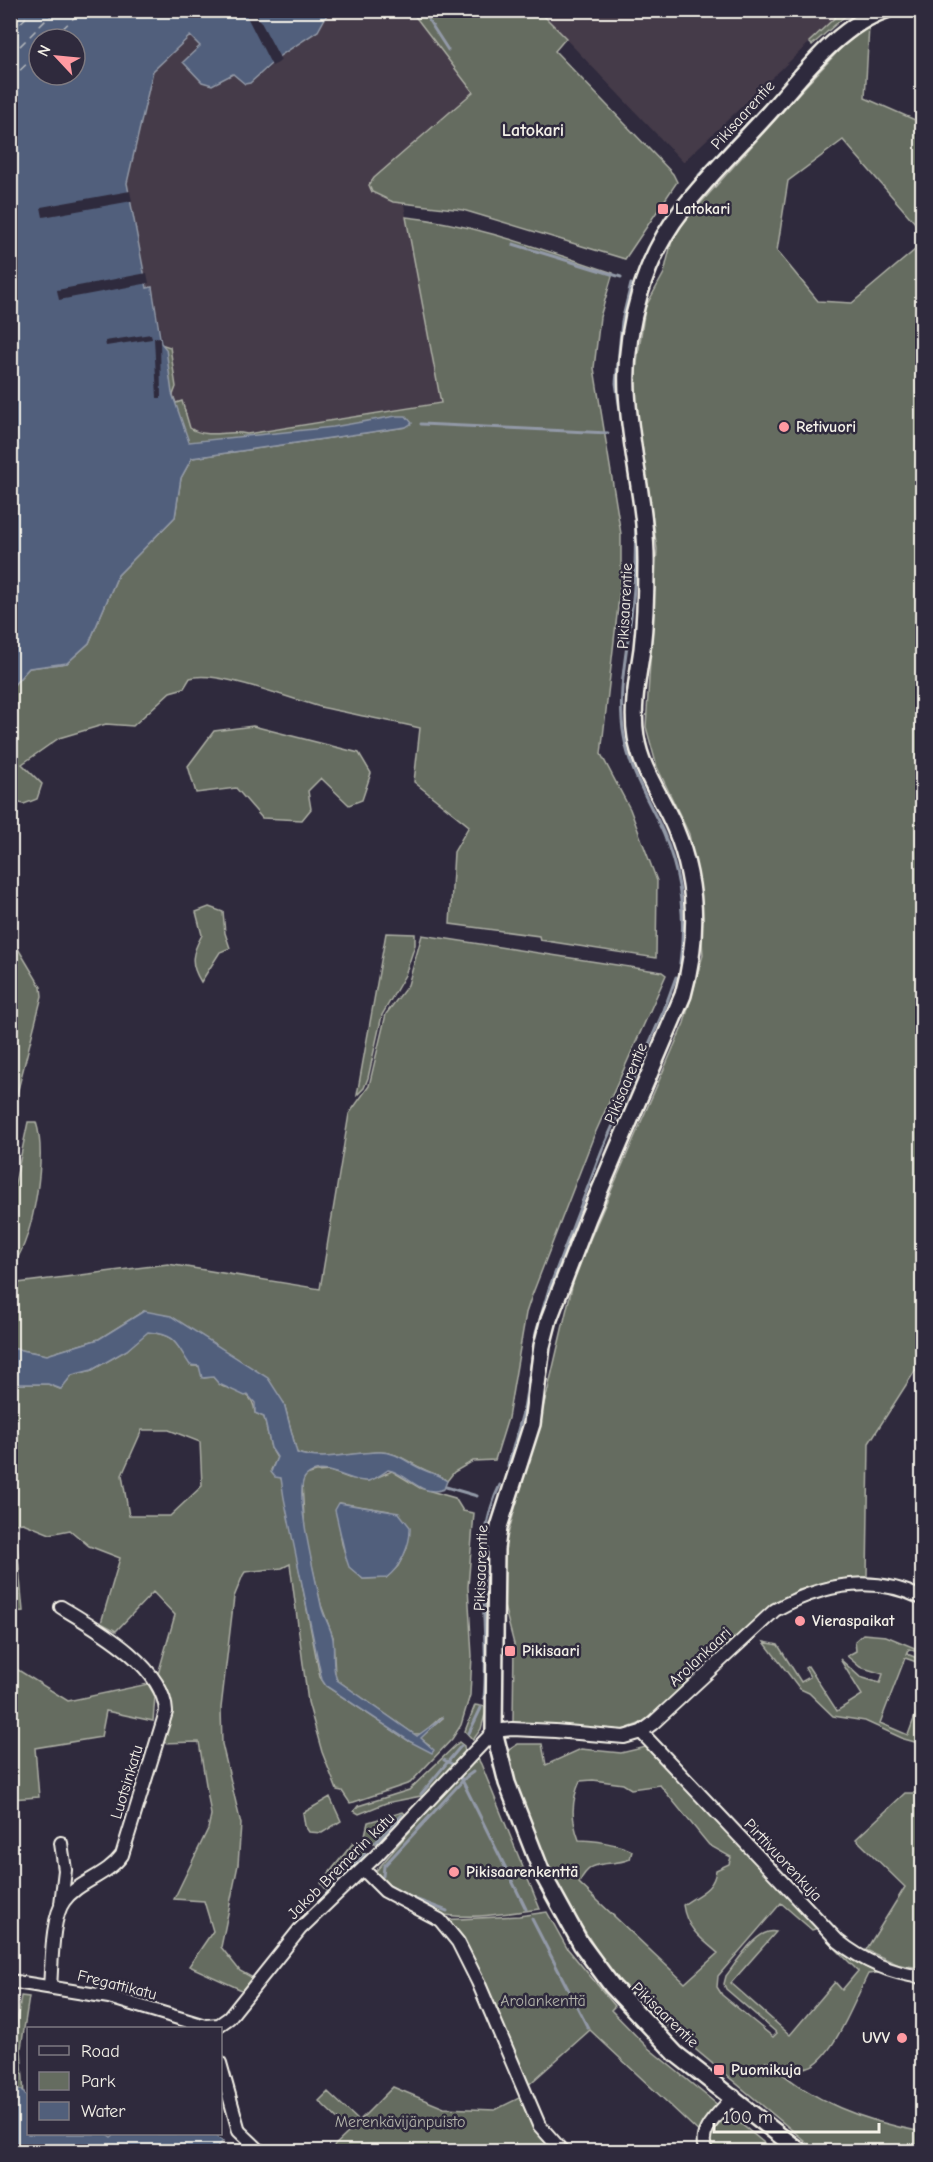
<svg xmlns="http://www.w3.org/2000/svg" width="933" height="2162" font-family="'Comic Neue',sans-serif">
<style>
.built{fill:#443a48}
.green{fill:#656c60;stroke:#acaea4;stroke-width:1.5;fill-rule:evenodd}
.water{fill:#515f7b;stroke:#9299a7;stroke-width:1.5;fill-rule:evenodd}
.pier{fill:#2f2a3d}
.lines{fill:none;stroke-linecap:round;stroke-linejoin:round}
.stream{stroke:#9299a7;stroke-width:3}
.ferry{stroke:#b3b7bc;stroke-width:1.5;stroke-dasharray:8 6;stroke-linecap:butt}
.minor-casing{stroke:#f4f1e8;stroke-width:16}
.tertiary-casing{stroke:#f4f1e8;stroke-width:20}
.minor{stroke:#2f2a3d;stroke-width:12}
.tertiary{stroke:#2f2a3d;stroke-width:15}
.poi-dot{fill:#ff9aa2;stroke:#2f2a3d;stroke-width:2}
.labels{text-anchor:middle;dominant-baseline:central;stroke-width:5;stroke-linejoin:round;paint-order:stroke}
.street-label{font-size:16px;fill:#f4f1e8;stroke:#2f2a3d}
.poi-label{font-size:16px;font-weight:bold;fill:#f4f1e8;stroke:#2f2a3d;text-anchor:start}
.park-label{font-size:16px;fill:#b4b5ab;stroke:#2f2a3d}
.neighbourhood-label{font-size:18px;font-weight:bold;fill:#f4f1e8;stroke:#2f2a3d}
</style>
<rect width="100%" height="100%" fill="#2f2a3d"/>
<filter id="ink" filterUnits="userSpaceOnUse"><feTurbulence type="fractalNoise" baseFrequency=".0167" numOctaves="2"/><feDisplacementMap in="SourceGraphic" scale="12" xChannelSelector="R" yChannelSelector="G"/><feConvolveMatrix kernelMatrix="1 2 1 2 8 2 1 2 1" color-interpolation-filters="sRGB"/></filter>
<g filter="url(#ink)">
<path class="built" d="M329 11H411L473 92 396 161 441 404 189 442 172 393 152 287 147 288 127 183 153 71 190 35 237 76 266 71 281 55 318 31Z
M539 11H843L683 162Z"/>
<path class="green" d="M843 10 851 11 812 45 809 42Z
M411 11H539L566 38 555 51 673 174 677 182 625 259 463 210 393 202 372 192 369 185 374 178 473 92Z
M869 26 865 98 922 123V231L843 140 788 181 777 251 818 301 852 303 922 244V1360L869 1443 867 1577 798 1590 777 1602 649 1720 623 1730 611 1731 513 1722 514 1644 503 1602 505 1545 548 1389 575 1274 684 1023 703 955 698 885 689 834 657 767 646 727 657 549 636 404 635 377 645 308 664 273 672 240 683 223 800 92 841 48Z
M406 217C477 224 546 251 613 273L600 317 594 368 621 534V580L601 754 630 809 657 881 656 958 540 940 539 936 450 924 454 852 469 826 414 782 420 728C389 721 357 715 325 708 295 701 216 669 190 678L184 688 170 692 133 726 106 724 59 738 22 764 42 784 37 799 24 804 11 801V688L29 668 67 663 89 643 118 575 175 517 181 478 192 458 406 427 349 426 190 446 174 417 161 344 170 347 176 387 173 395 176 403 182 401 190 428C208 440 228 429 247 434L441 403Z
M253 726 359 753 371 773 362 800 349 805 321 778 308 791 311 809 302 820 262 818 236 788 196 793 188 766 214 731Z
M209 907 223 912 225 933 230 948 220 952 201 982C189 963 192 953 202 935L196 912Z
M386 933 415 934V945L405 975 382 1015 368 1078 364 1088 357 1095Z
M422 935 662 972 666 975 593 1138 531 1298 526 1313 508 1418 495 1460 473 1461 454 1472 447 1481C439 1474 432 1474 423 1469 409 1463 397 1452 380 1452 352 1452 325 1463 297 1453L284 1403 144 1311 99 1339 47 1355 11 1348 10 1284 168 1264 320 1289 349 1114 369 1086 386 1014 408 985Z
M11 937 41 987 42 996 11 1117Z
M28 1122H36C47 1156 34 1234 14 1264L12 1263 14 1188Z
M146 1332C177 1334 175 1344 192 1366H199L204 1378 213 1377C217 1381 219 1386 224 1387 240 1390 254 1394 255 1413L264 1417 271 1448 277 1458 271 1470 281 1478 283 1485 320 1677 326 1686 409 1741 430 1745 420 1738 443 1718 441 1717 422 1734H414L337 1680 335 1676 333 1637 321 1605 305 1535 302 1483 306 1475 316 1472 330 1471 349 1478 368 1481 392 1471 420 1488 455 1498 463 1511 474 1513 468 1587 472 1656 470 1695 461 1725 452 1739 410 1783 354 1802 350 1803 342 1791 337 1790 322 1752 308 1702 290 1564 282 1568 245 1572 243 1575 234 1597 221 1708 222 1744 241 1824 238 1865 221 1947 240 1971 253 1978 244 1991 189 1966 213 1931 204 1901 174 1899 208 1829 211 1815 199 1742 160 1743C168 1717 175 1698 158 1674L175 1615 153 1592 116 1631 101 1623 120 1558 89 1546 70 1530 50 1534 23 1523 15 1524 23 1611 11 1613V1384H48L60 1389 72 1375 92 1370 127 1350ZM142 1430H169L200 1442 202 1486 170 1516H129L122 1475ZM340 1503 389 1511 407 1548 398 1566 386 1578 363 1579C339 1557 339 1533 340 1503Z
M863 1634 886 1636 922 1651V1654L909 1649 907 1654 922 1660V1664L905 1658 880 1723 908 1735 922 1697V1744L904 1739 865 1721 833 1716 809 1693 800 1689 764 1642 778 1645 801 1682 810 1677 805 1668 808 1666 837 1711 862 1695 840 1659 860 1677 880 1683 883 1674 860 1667 847 1656 856 1651 855 1641Z
M11 1668H15L68 1701 148 1684 155 1696 153 1721 106 1711 101 1737 35 1748 39 1797 11 1799Z
M475 1705 487 1707 481 1729 473 1740 465 1731Z
M459 1742 464 1746 465 1752 426 1795 386 1803 359 1814 354 1811 358 1806 409 1790Z
M518 1744H542L546 1765 581 1749 621 1753 646 1747 818 1928 812 1930 781 1903 718 1976 717 1987 722 1995 773 2037 777 2033 726 1989 724 1984 726 1976C737 1962 757 1927 776 1932L731 1983 790 2035 835 1982 842 1990 858 1971 827 1940 852 1960 877 1973 868 1974C856 1997 833 2060 808 2067 794 2071 780 2064 767 2061 812 2102 864 2121 922 2132V2151H817L653 2014 609 1970 576 1917 564 1904 546 1871 504 1753ZM593 1780 623 1784 631 1789 660 1785 709 1845 731 1857 729 1864 716 1870C714 1890 698 1894 683 1905 686 1928 701 1939 718 1953L685 1983 579 1883C591 1856 608 1868 630 1859L632 1851C620 1844 593 1840 579 1840 571 1819 571 1802 580 1781Z
M472 1758 478 1759 481 1764 540 1909C506 1913 471 1920 438 1914L380 1883 376 1871Z
M905 1793H922V1968L899 1965 866 1950 905 1887 856 1839Z
M330 1797 341 1821 322 1833 309 1832 305 1826 303 1813Z
M403 1812 406 1815 381 1843H374L365 1835 368 1822Z
M353 1843 364 1852V1859L328 1892 321 1883Z
M547 1912 567 1948 615 2006 611 2010 647 2047 774 2151H714L703 2136 590 2030 525 2088 478 1982 440 1920 519 1916Z
M21 1996 29 1997 21 2048 24 2096 22 2090 15 2089 11 2084V2061Z
M393 2087 444 2108 495 2110 527 2094 539 2125 563 2151H329L350 2131 319 2101 328 2092 359 2121Z"/>
<path class="water" d="M11 11H329L318 31 281 55 250 83 245 84 233 74 212 85 202 82 183 62 200 46 190 36 153 71 127 183 147 288 152 287 161 343 166 349 172 393 189 442 333 427 396 416H406L412 423 406 427 192 458 181 478 175 517 118 575 89 643 67 663 29 668 11 688ZM39 39H75V75H39Z
M144 1311 171 1316 268 1378 284 1403 297 1453C325 1463 352 1451 381 1452 397 1452 409 1464 424 1470 435 1475 437 1473 447 1481L444 1489C420 1498 408 1473 388 1470 381 1475 376 1479 368 1481 349 1483 325 1460 306 1476 292 1487 317 1584 321 1605 323 1616 331 1627 333 1639 335 1652 331 1666 337 1680L417 1736 443 1717 421 1738 434 1750 432 1753 409 1741 326 1686 322 1680 284 1498 281 1478 275 1477 271 1472 277 1457 271 1448 264 1417 255 1413V1403L248 1395 245 1396 219 1384 213 1377 202 1378 199 1366 190 1365C175 1343 177 1335 148 1332L127 1350 92 1370 72 1375 61 1389 48 1384H11V1348L47 1355 99 1339Z
M339 1503 399 1513 410 1527C411 1545 400 1568 386 1578L363 1579 349 1567 346 1558 335 1510Z
M11 2084 15 2089 22 2090 28 2099V2134H107L111 2137 115 2134H218V2138L223 2141 217 2148 220 2151H11Z"/>
<path class="pier" d="M244 11H255L281 60 278 63 272 66Z
M130 191 132 201 43 217 41 207Z
M147 273 149 283 59 300 57 290Z
M151 334 152 339 106 346 105 341Z
M160 337 161 398H157L154 338Z"/>
<g class="lines">
<path class="stream" d="M422 10 448 50
M699 175 788 80
M513 244 621 277
M631 284 622 321 616 383 631 484
M421 424 608 433
M636 517C635 544 636 572 633 599 629 643 616 692 624 736 629 767 644 793 658 821 680 867 687 913 680 963
M508 1466 524 1409 536 1333 549 1289 602 1150 664 1010 676 977
M446 1487 477 1496
M484 1698C491 1632 469 1546 500 1485
M469 1733 481 1708
M444 1760 452 1764
M460 1776 526 1909
M421 1794 461 1746
M376 1842 402 1815
M383 1876 384 1866 466 1777 473 1772
M388 1885 412 1898 447 1911
M304 1917 365 1854
M532 1919 588 2028"/>
<path class="ferry" d="M10 33 34 10
M52 39 82 10
M10 56 56 10
M10 80 39 52"/>
<defs>
<path id="minor" d="M641 1732 838 1941C864 1962 890 1973 922 1977
M363 1869 385 1891 440 1920 458 1942 478 1982 539 2125 563 2152
M61 1904 65 1870 61 1843
M10 1981 109 1997 205 2026 219 2025 229 2018 300 1929 376 1856 494 1731 512 1729 555 1731 624 1737 641 1732 652 1724 775 1610C822 1584 873 1574 922 1598
M50 1987C52 1965 51 1918 64 1901 77 1882 107 1876 122 1855L166 1712C164 1666 96 1628 61 1607
M220 2063 239 2131 261 2152
M707 2152C694 2132 722 2111 734 2096"/>
<path id="tertiary" d="M801 2152 676 2054 612 1986 581 1944 542 1873 507 1783 494 1731 496 1549 499 1527 532 1424 542 1346 549 1319 588 1218 683 995C699 938 698 883 675 828 662 797 641 770 636 737 631 708 638 677 642 649 645 622 646 594 646 567 647 508 630 450 627 391 624 330 644 258 682 210 708 176 739 146 767 115 800 79 837 26 886 10"/>
</defs>
<use href="#minor" class="minor-casing"/>
<use href="#tertiary" class="tertiary-casing"/>
<use href="#minor" class="minor"/>
<use href="#tertiary" class="tertiary"/>
</g>
</g>
<g class="poi-dot">
<rect x="657" y="203" width="12" height="12" rx="3"/>
<circle cx="784" cy="427" r="6"/>
<circle cx="800" cy="1621" r="6"/>
<rect x="504" y="1645" width="12" height="12" rx="3"/>
<circle cx="454" cy="1872" r="6"/>
<circle cx="902" cy="2038" r="6"/>
<rect x="713" y="2064" width="12" height="12" rx="3"/>
</g>
<g class="labels">
<g class="street-label">
<text transform="translate(743 115) rotate(-48)">Pikisaarentie</text>
<text transform="translate(625 606) rotate(-87)">Pikisaarentie</text>
<text transform="translate(626 1083) rotate(-67)">Pikisaarentie</text>
<text transform="translate(481 1568) rotate(-88)">Pikisaarentie</text>
<text transform="translate(700 1657) rotate(-43)">Arolankaari</text>
<text transform="translate(127 1782) rotate(-73)">Luotsinkatu</text>
<text transform="translate(783 1860) rotate(47)">Pirttivuorenkuja</text>
<text transform="translate(341 1866) rotate(-45)">Jakob Bremerin katu</text>
<text transform="translate(117 1985) rotate(14)">Fregattikatu</text>
<text transform="translate(665 2015) rotate(44)">Pikisaarentie</text>
</g>
<g class="poi-label">
<text x="675" y="209">Latokari</text>
<text x="796" y="427">Retivuori</text>
<text x="812" y="1621">Vieraspaikat</text>
<text x="522" y="1651">Pikisaari</text>
<text x="466" y="1872">Pikisaarenkenttä</text>
<text x="890" y="2038" text-anchor="end">UVV</text>
<text x="731" y="2070">Puomikuja</text>
</g>
<g class="park-label">
<text x="543" y="2001">Arolankenttä</text>
<text x="400" y="2122">Merenkävijänpuisto</text>
</g>
<g class="neighbourhood-label">
<text x="533" y="130">Latokari</text>
</g>
</g>
<rect width="933" height="2162" fill="none" stroke="#2f2a3d" stroke-width="36"/>
<rect x="18" y="18" width="897" height="2126" fill="none" stroke="#f4f1e8" stroke-width="2" filter="url(#ink)"/>
<rect x="27" y="2027" width="195" height="108" fill="#2f2a3d" stroke="#7e7a81" stroke-width="1.5"/>
<rect x="39" y="2046" width="30" height="9" fill="#2f2a3d" stroke="#7e7a81" stroke-width="1.5"/>
<text x="81" y="2057" font-size="18" fill="#f4f1e8">Road</text>
<rect x="39" y="2072" width="30" height="18" fill="#656c60" stroke="#7e7a81" stroke-width="1.5"/>
<text x="81" y="2087" font-size="18" fill="#f4f1e8">Park</text>
<rect x="39" y="2102" width="30" height="18" fill="#515f7b" stroke="#7e7a81" stroke-width="1.5"/>
<text x="81" y="2117" font-size="18" fill="#f4f1e8">Water</text>
<g transform="translate(57 57) rotate(296)"><circle r="28" fill="#2f2a3d" stroke="#7e7a81" stroke-width="1.5"/>
<path d="M0-4.5L10 22L0 15L-10 22Z" fill="#ff9aa2"/>
<text y="-9" font-size="16" font-weight="bold" text-anchor="middle" fill="#f4f1e8">N</text>
</g>
<path d="M714 2123v9h165v-9" fill="none" stroke="#f4f1e8" stroke-width="3"/>
<text x="723" y="2123" font-size="18" fill="#f4f1e8" stroke="#2f2a3d" stroke-width="4.5" paint-order="stroke">100 m</text>
</svg>
